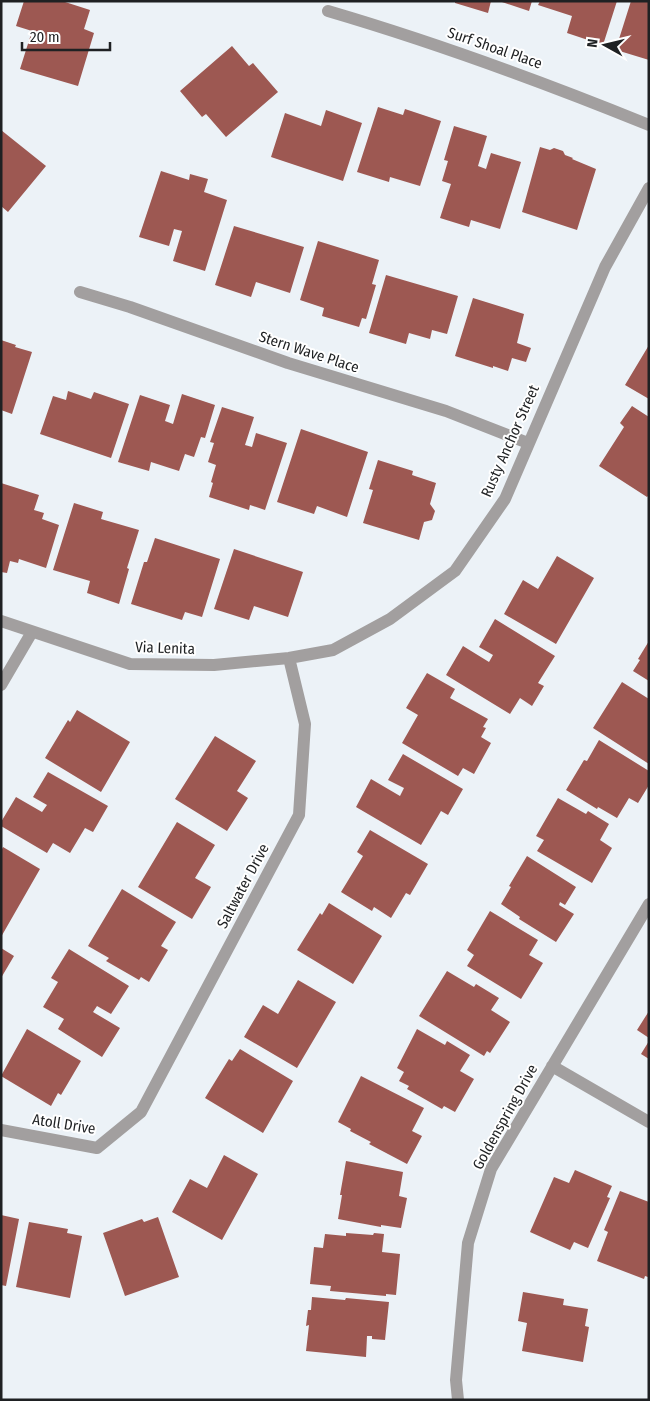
<svg xmlns="http://www.w3.org/2000/svg" width="650" height="1401" font-family="'Fira Sans Condensed',sans-serif">
<style>
.building{fill:#9d5852}
.lines{fill:none;stroke-linecap:round;stroke-linejoin:round}
.street{stroke:#a29f9f;stroke-width:12}
.labels{text-anchor:middle;dominant-baseline:central;stroke-width:4;stroke-linejoin:round;paint-order:stroke}
.street-label{font-size:15px;fill:#1f2123;stroke:#fff}
</style>
<rect width="100%" height="100%" fill="#ecf2f7"/>
<path class="building" d="M24 1H62L90 10 84 29 94 33 78 86 20 69 32 31 16 26Z
M455 1H491L488 13 455 3Z
M499 1H532L529 11Z
M540 1H617L603 45 567 33 572 16 538 5Z
M631 1H649V60L613 49 617 39H619Z
M232 46 249 66 253 63 278 92 226 137 206 114 202 117 180 91Z
M378 107 403 115 405 109 441 121 420 186 390 177 389 182 357 172Z
M326 110 362 123 343 181 271 157 285 113 321 126Z
M454 126 487 136 478 166 486 169 491 153 521 162 500 229 471 220 469 227 440 218 451 184 442 181 448 161 444 160Z
M1 130 46 166 8 212 1 206Z
M540 147 550 150 554 148 563 151 565 155 573 158 572 159 596 169 577 230 522 212Z
M161 171 189 180 190 174 208 179 204 192 227 200 205 271 173 261 182 231 174 229 169 246 139 237Z
M234 226 304 247 290 293 256 282 251 297 215 285Z
M318 241 379 260 372 284 376 285 366 319 362 318 359 327 322 316 324 308 300 300Z
M386 275 458 296 447 334 432 330 430 339 409 333 406 344 369 333Z
M473 298 524 314 517 343 531 348 526 362 512 358 508 371 493 366V368L455 356Z
M1 340 16 345 15 347 32 352 12 414 1 410Z
M649 345V399L625 385Z
M68 391 91 399 94 392 129 404 111 458 40 434 53 396 66 400Z
M182 394 215 405 205 438 201 437 194 457 185 454 179 471 151 462 149 471 118 462 140 395 170 405 165 421 173 424Z
M632 406 649 417V495L647 497 599 466 624 427 620 423Z
M222 407 254 417 245 445 252 447 256 433 287 443 265 510 250 505 249 510 209 497 213 483 211 482 216 465 208 462 214 443 210 442Z
M301 429 368 452 347 517 317 506 314 514 277 502Z
M378 460 413 471 412 475 436 483 430 504 435 511 432 520 424 522 419 540 363 523 373 490 369 489Z
M1 483 39 495 34 510 44 513 42 519 59 525 46 568 19 559 18 563 10 561 7 573 1 572Z
M74 503 103 512 101 519 139 530 127 568 129 569 119 604 87 593 90 581 53 570Z
M155 538 220 559 202 617 185 612 182 620 131 604 144 562H147Z
M234 549 303 572 288 617 254 606 249 620 214 609Z
M557 556 594 578 556 644 504 614 523 580 538 589Z
M495 619 555 656 538 683 544 686 532 706 520 698 510 714 446 675 463 646 489 662 493 655 479 647Z
M649 641V681L633 671 640 660 638 659Z
M427 673 455 689 450 698 488 719 483 727 486 728 481 737 491 743 474 774 463 768 458 776 402 743 418 715 406 708Z
M622 682 649 699V764L593 728Z
M77 710 130 742 101 792 45 758 68 720 70 722Z
M215 736 256 761 237 791 248 798 227 831 175 799Z
M599 740 649 771V785L638 803 629 798 617 818 598 807 597 809 566 790 584 760 587 761Z
M403 754 463 789 448 815 441 811 421 845 356 807 371 779 400 796 404 788 388 780Z
M48 772 108 806 93 832 85 828 70 853 53 843 47 853 1 826V822L16 797 42 812 47 805 33 797Z
M558 798 586 814 588 811 609 824 600 840 612 848 592 883 537 851 544 840 536 836Z
M177 822 215 845 195 878 211 887 192 919 138 887Z
M370 830 428 864 410 895 406 893 391 918 374 907 372 911 341 892 363 856 357 852Z
M3 847 40 869 1 937V851Z
M527 856 576 887 565 905 560 902 559 905 574 914 556 942 519 919 520 917 501 904 511 887 509 886Z
M122 889 176 922 161 946 168 950 149 982 141 977 139 980 106 961 109 958 88 946Z
M329 903 382 936 353 984 297 950 320 913 322 915Z
M490 911 538 940 529 955 543 963 521 999 467 966 474 955 467 950Z
M1 948 14 956 1 978Z
M69 949 129 986 111 1014 97 1006 93 1012 120 1028 102 1057 58 1029 64 1019 43 1007 58 982 51 978Z
M447 971 474 987 476 984 499 998 491 1010 510 1022 490 1053 487 1051 484 1056 419 1016Z
M298 980 336 1002 297 1068 244 1037 263 1005 278 1014Z
M649 1011V1038L637 1030Z
M27 1029 81 1061 61 1095 58 1093 51 1106 1 1076Z
M417 1029 445 1045 447 1041 470 1055 460 1071 474 1079 455 1112 444 1106 442 1109 407 1089 409 1086 399 1081 404 1072 397 1068Z
M649 1041V1059L641 1054Z
M240 1049 293 1081 263 1133 205 1098 229 1059 232 1061Z
M361 1076 424 1108 412 1131 422 1136 407 1164 369 1144 371 1142 350 1131 351 1129 338 1122Z
M224 1155 258 1174 222 1240 172 1212 190 1179 207 1188Z
M346 1161 403 1172 399 1196 407 1198 401 1228 381 1225V1227L338 1219 342 1195H340Z
M575 1170 612 1186 607 1197 610 1198 588 1248 574 1242 570 1250 530 1232 554 1177 569 1183Z
M620 1191 649 1202V1276L648 1277 645 1276 644 1279 597 1261 608 1232 604 1230Z
M1 1215 19 1219 6 1286 1 1285Z
M158 1217 179 1277 125 1296 103 1233 142 1219 144 1222Z
M29 1222 68 1229 67 1233 82 1236 70 1298 16 1287Z
M346 1233 373 1235 374 1233 384 1234 382 1252 400 1254 396 1295 386 1294V1296L330 1291 331 1286 310 1284 314 1247 323 1248 325 1234 346 1236Z
M523 1292 564 1299 563 1305 588 1309 585 1326 589 1327 583 1362 522 1351 527 1323 518 1321Z
M312 1297 345 1300 346 1298 389 1302 385 1340 372 1339V1336H367L366 1357 306 1351 309 1325 306 1326 308 1310H311Z"/>
<g class="lines">
<path class="street" d="M328 11C437 43 543 82 649 125
M80 292 130 307 288 363 446 411 528 443
M1 621 130 664 214 665 289 658 333 650 390 619 455 571 505 499 605 267 649 188
M1 685 32 632
M552 1066 649 1122
M1 1130 97 1148 141 1112 299 815 305 724 289 658
M458 1400 456 1380 468 1243 491 1169 649 904"/>
</g>
<g class="labels">
<g class="street-label">
<text transform="translate(495 48) rotate(19)">Surf Shoal Place</text>
<text transform="translate(309 352) rotate(18)">Stern Wave Place</text>
<text transform="translate(510 441) rotate(-66)">Rusty Anchor Street</text>
<text transform="translate(165 648) rotate(2)">Via Lenita</text>
<text transform="translate(243 886) rotate(-62)">Saltwater Drive</text>
<text transform="translate(505 1117) rotate(-61)">Goldenspring Drive</text>
<text transform="translate(64 1124) rotate(9)">Atoll Drive</text>
</g>
</g>
<rect width="650" height="1401" fill="none" stroke="#1f2123" stroke-width="5"/>
<g transform="translate(605 45) rotate(278)" stroke="#ffffff" stroke-width="4" paint-order="stroke">
<path d="M0-4L9 19L0 12L-9 19Z" fill="#1f2123"/>
<text y="-8" font-size="14" font-weight="bold" text-anchor="middle" fill="#1f2123">N</text>
</g>
<path d="M22 42v8h88v-8" fill="none" stroke="#1f2123" stroke-width="2.5"/>
<text x="30" y="42" font-size="15" fill="#1f2123" stroke="#ffffff" stroke-width="4" paint-order="stroke">20 m</text>
</svg>
